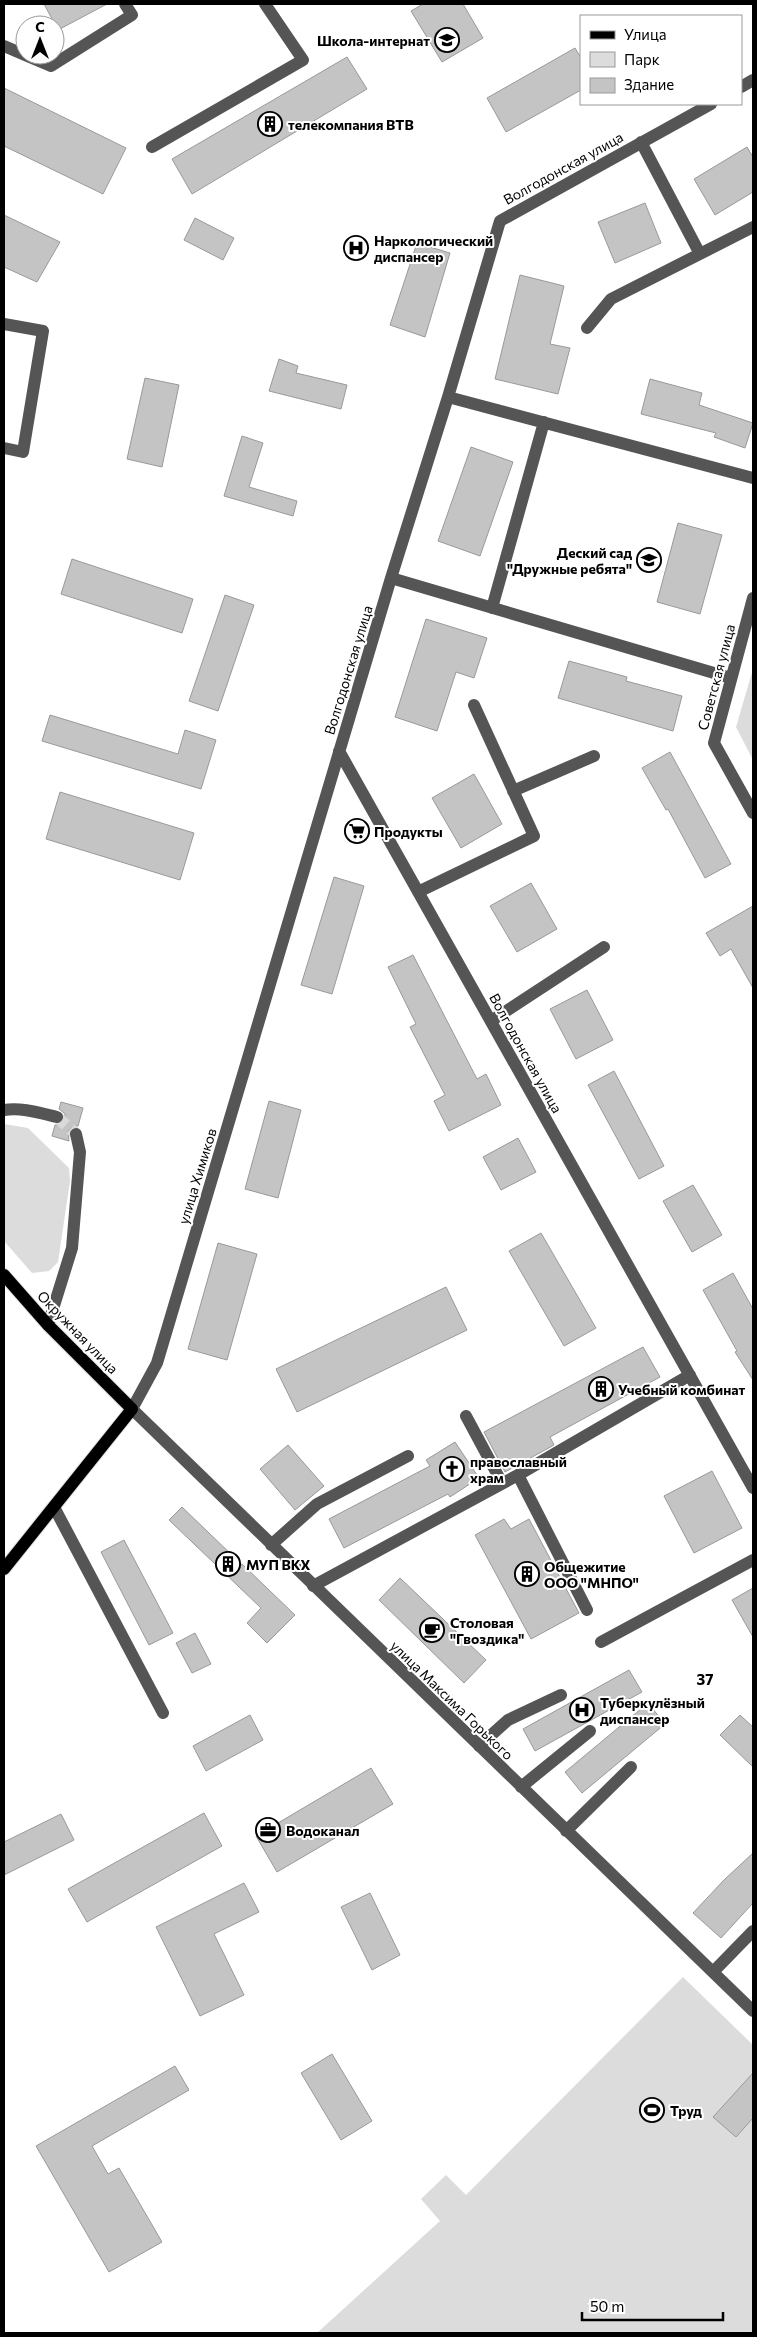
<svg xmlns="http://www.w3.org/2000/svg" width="757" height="2337" font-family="Commissioner,sans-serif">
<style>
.green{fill:#dcdcdc}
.building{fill:#c4c4c4;stroke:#999}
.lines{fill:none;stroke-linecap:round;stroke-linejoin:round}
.minor-tunnel{stroke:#d9d9d9;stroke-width:12;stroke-dasharray:12 6;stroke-linecap:butt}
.major-casing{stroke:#dbdbdb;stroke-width:14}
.minor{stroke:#555;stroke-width:12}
.major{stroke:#000;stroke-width:12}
.labels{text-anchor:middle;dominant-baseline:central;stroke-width:4;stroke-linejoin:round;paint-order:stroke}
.poi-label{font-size:14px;font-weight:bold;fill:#000;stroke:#fff;text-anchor:start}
.street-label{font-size:14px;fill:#000;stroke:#fff}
.neighbourhood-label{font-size:15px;font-weight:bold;fill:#000;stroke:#fff}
</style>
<rect width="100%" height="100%" fill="#fff"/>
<path class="green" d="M753 669V760L736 727Z
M4 1124 28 1128 69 1168 70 1181 58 1262 49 1271 32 1273 4 1241Z
M683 1977 753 2045V2333H317L440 2221 421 2199 446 2175 466 2195Z"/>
<path class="building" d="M44 4H107L58 30Z
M423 4H463L483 38 442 62 411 11Z
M575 48 581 58V90L506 132 487 98Z
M347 57 367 89 192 194 172 159Z
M4 88 126 148 103 194 4 146Z
M747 147 753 157V192L715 215 694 179Z
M645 203 661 243 615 263 598 222Z
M4 215 60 242 37 282 4 267Z
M195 218 234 238 223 260 184 240Z
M417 243 450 253 425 337 390 325Z
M520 275 564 286 550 344 570 348 558 394 495 379Z
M279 359 298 366 296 373 347 385 341 409 269 391Z
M145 378 179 385 162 467 127 459Z
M650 379 702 393 699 405 753 423 745 448 714 437 716 433 641 414Z
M242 436 263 443 249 487 297 501 293 516 224 496Z
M471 447 513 462 480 556 438 541Z
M678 523 722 535 700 614 657 602Z
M72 559 193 599 182 633 61 594Z
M225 595 254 605 218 711 189 701Z
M426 619 487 638 474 678 456 672 437 731 395 717Z
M569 661 627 677 626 681 682 696 673 731 558 698Z
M50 715 178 754 185 730 216 740 201 789 42 741Z
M670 752 731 864 705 878 668 809 666 810 642 768Z
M474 774 502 824 461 848 432 798Z
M60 792 194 833 180 880 46 839Z
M334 877 364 886 332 994 301 985Z
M531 883 557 929 517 952 490 906Z
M753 906V988L731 949 720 956 706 933Z
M413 955 477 1079 486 1074 501 1105 449 1131 434 1101 445 1095 410 1027 416 1024 388 967Z
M587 990 613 1040 576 1059 550 1009Z
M614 1071 664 1166 639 1179 588 1085Z
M269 1101 301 1110 278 1198 245 1189Z
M61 1102 83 1108 78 1126H74L68 1131 69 1141 52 1136 55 1125H60L65 1119V1114L59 1109Z
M518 1138 536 1172 501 1190 483 1157Z
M693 1185 722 1235 692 1252 663 1201Z
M541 1233 596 1328 564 1346 509 1251Z
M218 1243 257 1254 227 1360 188 1349Z
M733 1273 753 1309V1380L735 1352 737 1351 703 1290Z
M446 1287 467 1330 297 1412 276 1369Z
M643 1347 660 1377 550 1437 554 1445 505 1472 484 1432Z
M455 1442 479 1478 450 1497 448 1494 344 1548 329 1519 430 1466 426 1460Z
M288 1445 324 1486 295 1510 260 1469Z
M712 1471 742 1528 694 1553 664 1496Z
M182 1507 235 1558 240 1565 242 1564 295 1615 267 1643 247 1623 261 1608 169 1520Z
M504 1519 511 1529 529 1519 579 1613 531 1639 475 1535Z
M124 1540 173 1633 149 1645 101 1552Z
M400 1578 486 1660 464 1683 379 1600Z
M753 1588V1637L732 1600Z
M195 1633 211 1664 192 1673 176 1643Z
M629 1670 642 1692 535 1751 523 1729Z
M648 1703 665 1724 582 1793 565 1772Z
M250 1715 263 1740 206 1771 193 1746Z
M740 1715 753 1727V1767L720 1735Z
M371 1768 393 1804 277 1872 256 1836Z
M204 1813 222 1846 87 1922 68 1889Z
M61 1814 74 1840 4 1875V1842Z
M753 1853V1903L721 1938 693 1913 724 1880Z
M244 1883 259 1912 214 1934 244 1995 200 2016 156 1927Z
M370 1893 400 1955 372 1970 341 1907Z
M332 2054 372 2121 341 2140 301 2073Z
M175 2066 189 2090 92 2146 108 2174 119 2168 162 2242 109 2272 36 2146Z
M753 2073V2118L736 2137 713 2117Z"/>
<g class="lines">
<path class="minor-tunnel" d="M57 1117 76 1134"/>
<defs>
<path id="major" d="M4 1275 48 1325 132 1409 4 1569"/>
</defs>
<use href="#major" class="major-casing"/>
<path class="minor" d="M4 46 25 55
M25 55 51 66 132 15 125 4
M741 87 753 80
M711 104 500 221 448 397 391 578 157 1363 132 1409 753 2011
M641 142 700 254
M152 147 303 60 265 4
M4 324 43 331 23 452 4 448
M587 328 611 299 753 227
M448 397 753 478
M391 578 731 678
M753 598 714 743 753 813
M492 608 544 422
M339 751 753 1488
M513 791 594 756
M418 892 534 836 474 705
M491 1021 604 947
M4 1110C21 1107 40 1113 57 1117
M48 1325 72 1248 80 1152 76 1134
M466 1416 502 1483
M518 1475 587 1610
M54 1507 163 1713
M271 1545 317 1504 408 1456
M313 1586 518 1475 690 1375
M601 1642 753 1560
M479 1746 508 1720 561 1695
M521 1787 590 1731
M566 1831 631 1767
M713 1972 753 1931"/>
<use href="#major" class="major"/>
</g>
<defs>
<symbol id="school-ring" viewBox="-11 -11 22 22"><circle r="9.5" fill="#fff" stroke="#000" stroke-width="1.5"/><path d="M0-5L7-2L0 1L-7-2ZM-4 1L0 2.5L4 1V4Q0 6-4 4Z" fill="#000"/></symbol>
<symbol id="building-ring" viewBox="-11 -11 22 22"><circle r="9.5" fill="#fff" stroke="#000" stroke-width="1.5"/><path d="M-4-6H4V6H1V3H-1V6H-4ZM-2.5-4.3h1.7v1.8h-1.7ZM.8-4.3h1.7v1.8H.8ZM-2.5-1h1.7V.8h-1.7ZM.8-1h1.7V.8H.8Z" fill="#000"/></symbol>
<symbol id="hospital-ring" viewBox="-11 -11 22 22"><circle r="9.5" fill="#fff" stroke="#000" stroke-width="1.5"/><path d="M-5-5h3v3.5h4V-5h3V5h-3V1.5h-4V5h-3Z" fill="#000"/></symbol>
<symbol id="supermarket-ring" viewBox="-11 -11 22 22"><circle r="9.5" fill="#fff" stroke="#000" stroke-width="1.5"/><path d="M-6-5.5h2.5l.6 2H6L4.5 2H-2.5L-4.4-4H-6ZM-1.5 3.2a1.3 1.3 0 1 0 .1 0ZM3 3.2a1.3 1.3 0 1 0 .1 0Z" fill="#000"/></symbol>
<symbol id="church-ring" viewBox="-11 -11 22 22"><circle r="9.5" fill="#fff" stroke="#000" stroke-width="1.5"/><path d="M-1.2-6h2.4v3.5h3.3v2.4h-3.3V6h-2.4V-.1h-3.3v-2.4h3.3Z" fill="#000"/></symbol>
<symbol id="cafe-ring" viewBox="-11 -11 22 22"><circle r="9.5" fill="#fff" stroke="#000" stroke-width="1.5"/><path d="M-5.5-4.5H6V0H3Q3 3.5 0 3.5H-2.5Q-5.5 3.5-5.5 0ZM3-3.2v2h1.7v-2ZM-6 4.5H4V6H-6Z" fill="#000"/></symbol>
<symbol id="office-ring" viewBox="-11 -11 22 22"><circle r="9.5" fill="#fff" stroke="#000" stroke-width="1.5"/><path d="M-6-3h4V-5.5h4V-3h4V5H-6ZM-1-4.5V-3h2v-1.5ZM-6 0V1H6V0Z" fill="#000"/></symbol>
<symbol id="stadium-ring" viewBox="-11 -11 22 22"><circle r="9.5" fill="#fff" stroke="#000" stroke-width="1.5"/><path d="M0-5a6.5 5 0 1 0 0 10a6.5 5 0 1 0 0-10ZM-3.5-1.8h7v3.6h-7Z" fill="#000"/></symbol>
</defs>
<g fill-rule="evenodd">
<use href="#school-ring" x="433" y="26" width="28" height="28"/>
<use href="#building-ring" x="256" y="110" width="28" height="28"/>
<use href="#hospital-ring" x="342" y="234" width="28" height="28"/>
<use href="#school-ring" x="635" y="546" width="28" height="28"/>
<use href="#supermarket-ring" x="343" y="817" width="28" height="28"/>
<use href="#building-ring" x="587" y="1375" width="28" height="28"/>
<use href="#church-ring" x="438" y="1455" width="28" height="28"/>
<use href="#building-ring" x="214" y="1550" width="28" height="28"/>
<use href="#building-ring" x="513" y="1560" width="28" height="28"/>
<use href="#cafe-ring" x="418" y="1616" width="28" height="28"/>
<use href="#hospital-ring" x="568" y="1696" width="28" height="28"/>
<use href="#office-ring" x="254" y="1816" width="28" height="28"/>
<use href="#stadium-ring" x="638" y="2096" width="28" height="28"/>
</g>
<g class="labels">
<g class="poi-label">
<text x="430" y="40" text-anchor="end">Школа-интернат</text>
<text x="288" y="124">телекомпания ВТВ</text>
<text x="374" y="240">Наркологический<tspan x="374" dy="16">диспансер</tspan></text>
<text x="632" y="552" text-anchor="end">Деский сад<tspan x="632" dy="16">"Дружные ребята"</tspan></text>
<text x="374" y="831">Продукты</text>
<text x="618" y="1389">Учебный комбинат</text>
<text x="470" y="1461">православный<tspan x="470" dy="16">храм</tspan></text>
<text x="246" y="1564">МУП ВКХ</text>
<text x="544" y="1566">Общежитие<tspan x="544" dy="16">ООО "МНПО"</tspan></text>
<text x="450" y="1622">Столовая<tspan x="450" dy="16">"Гвоздика"</tspan></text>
<text x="600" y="1702">Туберкулёзный<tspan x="600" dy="16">диспансер</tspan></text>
<text x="286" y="1830">Водоканал</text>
<text x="670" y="2110">Труд</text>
</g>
<g class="street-label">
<text transform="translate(563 168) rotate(-29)">Волгодонская улица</text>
<text transform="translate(348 670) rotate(-73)">Волгодонская улица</text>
<text transform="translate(716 677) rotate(-75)">Советская улица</text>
<text transform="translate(526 1053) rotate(61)">Волгодонская улица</text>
<text transform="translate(197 1176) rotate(-73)">улица Химиков</text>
<text transform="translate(78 1332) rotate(46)">Окружная улица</text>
<text transform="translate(452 1700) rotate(44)">улица Максима Горького</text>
</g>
<g class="neighbourhood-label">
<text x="705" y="1679">37</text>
</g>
</g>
<rect width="757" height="2337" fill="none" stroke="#000000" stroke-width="10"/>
<rect x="580" y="15" width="162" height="90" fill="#ffffff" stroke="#999999"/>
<rect x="590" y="31" width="25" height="8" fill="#000000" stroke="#999999"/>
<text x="624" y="40" font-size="15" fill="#000000">Улица</text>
<rect x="590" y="52" width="25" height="15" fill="#dcdcdc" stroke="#999999"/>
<text x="624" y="65" font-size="15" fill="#000000">Парк</text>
<rect x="590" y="78" width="25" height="15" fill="#c4c4c4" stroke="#999999"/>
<text x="624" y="90" font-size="15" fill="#000000">Здание</text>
<g transform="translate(40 40)"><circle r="24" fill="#ffffff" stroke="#999999"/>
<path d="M0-4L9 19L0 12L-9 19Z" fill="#000000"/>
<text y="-8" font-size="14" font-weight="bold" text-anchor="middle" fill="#000000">С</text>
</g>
<path d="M582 2312v8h141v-8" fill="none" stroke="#000000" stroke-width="2.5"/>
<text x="590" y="2312" font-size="15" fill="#000000" stroke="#ffffff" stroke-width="4" paint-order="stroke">50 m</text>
</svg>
